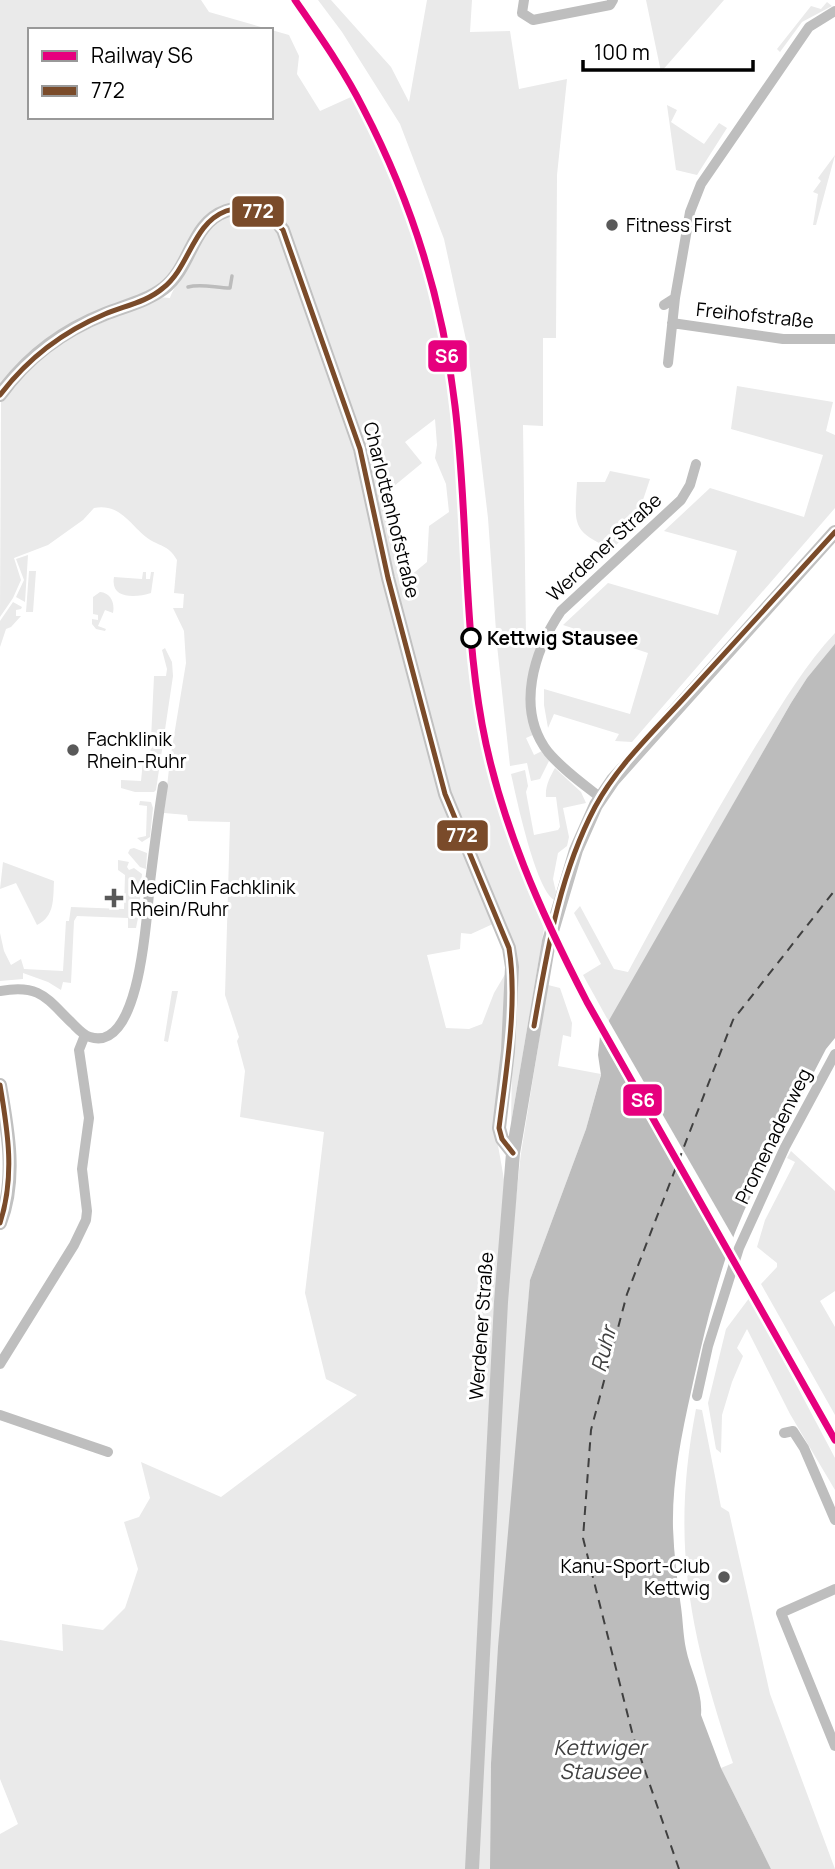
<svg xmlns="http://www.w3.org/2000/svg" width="835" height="1869" font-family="Manrope,sans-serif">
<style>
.green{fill:#eaeaea;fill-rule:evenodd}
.water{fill:#bcbcbc}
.pier{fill:#fff}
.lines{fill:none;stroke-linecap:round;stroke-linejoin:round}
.stream{stroke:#bcbcbc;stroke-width:3.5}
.ferry{stroke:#404040;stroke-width:2;stroke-dasharray:9 7;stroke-linecap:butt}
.minor{stroke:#bebebe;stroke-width:10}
.secondary{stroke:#c1c1c1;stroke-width:14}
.bus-1-casing{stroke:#fff;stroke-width:10}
.bus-1{stroke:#7a4b2a;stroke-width:5}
.rail-1-casing{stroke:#fff;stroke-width:12}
.rail-1{stroke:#e6007e;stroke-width:7}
.poi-dot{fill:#595959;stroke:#fff;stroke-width:2.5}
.stop-dot{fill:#fff;stroke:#000;stroke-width:3.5}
.labels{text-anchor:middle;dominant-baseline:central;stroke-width:6;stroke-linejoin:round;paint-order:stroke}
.poi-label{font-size:19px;fill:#000;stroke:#fff;text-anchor:start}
.street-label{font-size:19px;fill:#000;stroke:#fff}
.stop-label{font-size:19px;font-weight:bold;fill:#000;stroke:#fff;text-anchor:start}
.water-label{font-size:21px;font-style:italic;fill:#404040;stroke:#fff}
.line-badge{stroke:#fff;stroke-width:2.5}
.badge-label{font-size:19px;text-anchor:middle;font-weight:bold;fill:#fff}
</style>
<rect width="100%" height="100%" fill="#fff"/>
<path class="green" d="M0 0H201L209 12 289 35 299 56 297 74 320 111 351 97 383 157 406 213 421 259 434 308 445 360 452 409 466 625 479 731 496 801 544 929 511 1123 514 958 449 794 393 583 285 222C273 205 248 206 229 203L171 275 147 293 104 310 0 388ZM30 30H271V117H30ZM435 419 437 445 435 458 446 484 449 512 429 526 427 562 404 581 398 569 388 491 422 463 405 442Z
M318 0H331L391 67 409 102 427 0H472L470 32 510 31 519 89 567 79 557 175 556 338H543V426L523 425 526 637 540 642 534 660 535 734 526 738 534 755 542 751 549 761 540 779 531 781 527 763 510 766 497 645 488 518 468 349 444 239 400 124 342 32Z
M646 0H724L661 72Z
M827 2 832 6 802 22 780 52 777 49 811 6 821 9Z
M667 105 677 110 671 122 704 144 719 123 727 128 697 175 676 170Z
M835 155 816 225H813L818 194 813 192 821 181 818 178Z
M244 214C262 218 271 224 282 240L343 406 420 718 495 923 471 934 461 933 460 949 427 955 446 1028 469 1029 482 1024 494 993 507 971 496 1134 505 1185 470 1869H0V1834L18 1824 0 1779V1640L63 1651 62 1624 103 1630 125 1608 138 1569 124 1522 139 1517 150 1498 141 1462 221 1497 357 1395 326 1379 305 1293 324 1132 240 1117 245 1071 237 1041 239 1037 225 995 230 822 188 821 187 815 164 813 170 760 186 663 184 631 173 608H183L184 594 174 593 177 560C168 544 159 547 146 537 130 524 119 503 94 508L83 520 48 545 14 558 21 580 13 598 0 617 1 402 20 379 60 342 158 297 170 298C172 290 209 225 216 221 223 216 236 216 244 214Z
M737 386 833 402 826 431 835 435V508L632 742 615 741 619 734 554 714 548 728 544 705V689L630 714 648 653 563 625 608 583 718 615 737 551 664 531 710 488 804 517 823 455 731 429Z
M610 471 650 479C640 509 635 528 612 549 570 531 575 523 577 482H605Z
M28 555 25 602 16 597 24 580 16 559Z
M29 571H36L33 612H26Z
M143 572H146V579H150L151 572H154L151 593C135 598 110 599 114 577L142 579Z
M100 592C111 593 115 603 113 613L105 610 98 626 106 629 105 631 96 629 92 624V619L98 620V615L93 614V597Z
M13 602 22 607 21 609 16 610V616H21L11 627 6 629 0 647V621Z
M835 633V645L807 678 791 703 609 1022 583 975 601 964 574 913 580 906 614 969 628 972C669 896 710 821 755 747 780 708 803 667 835 633Z
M165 648 172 662 173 676 156 790 154 792H135L121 788V780L141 781 143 761H150L154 676H166L167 669 162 650Z
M555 768 581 792 586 803 563 808 569 837 567 846 558 853 553 879 556 892 554 900C535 887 517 800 511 774L525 770 528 786 526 792 534 835 558 830 560 827 556 797H546C545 786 550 777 555 768Z
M140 801 151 802 153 808 150 837 142 842 137 838 146 836 147 806 139 805Z
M134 848 147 853 146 869 140 867 128 853 130 849Z
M118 860 129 862 127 867 129 870 134 868 142 874 139 912 132 911 131 916 138 918 136 928H128V918L77 916 74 921 71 983 63 982 61 990 48 982 23 973V979L0 981V933L4 951 11 965 21 959 24 969 63 971 66 921H69L71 907 124 909 125 875 118 870Z
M3 862 54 881C53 899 55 916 37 925L16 883 0 889Z
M548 985 560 988 572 1023 571 1037 563 1035 558 1066 601 1074 586 1129 530 1280 491 1763 490 1869H478L504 1305 521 1153Z
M172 991H178L168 1042 164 1041Z
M791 1151 835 1191V1291L820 1301 835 1327V1415L761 1284 777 1267V1263L757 1247 765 1220 795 1162 787 1158Z
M750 1297 835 1458V1490L790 1414 747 1329 737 1348 743 1356 732 1382 722 1415 721 1453 716 1449 708 1403 726 1329Z
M696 1409 702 1410 721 1507 729 1512 770 1694 835 1869H771L721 1768 733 1763C690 1635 670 1543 696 1409Z"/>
<path class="water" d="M835 644V1038L826 1049C792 1116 752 1183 727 1254 712 1299 701 1346 691 1392 681 1437 672 1482 673 1528 674 1555 677 1580 681 1607 683 1621 683 1634 686 1649 690 1670 703 1691 701 1715L721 1768 771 1869H490L491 1763 498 1647 530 1280 586 1129 601 1075 598 1055 600 1036 791 703 807 678Z"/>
<path class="pier" d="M607 1018 736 1242 729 1261 598 1033Z"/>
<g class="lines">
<path class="stream" d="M188 287C201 283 216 288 230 288L232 276"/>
<path class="ferry" d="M679 1869 633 1736 583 1538 591 1430 627 1294 733 1020 835 890"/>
<path class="minor" d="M524 0 522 13 533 20 610 5 613 0
M664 305 675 298 690 212 701 184 809 27 835 11
M672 323 783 339H835
M668 363 675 298
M601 798C583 784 562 769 548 752 515 709 534 651 561 611L681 500 690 485 696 464
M0 991C41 984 46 998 73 1024 78 1029 83 1035 90 1037 141 1054 147 911 150 882 154 850 158 817 163 786
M0 1364 74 1245 86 1220 87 1211 82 1169 89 1118 79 1050 85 1035
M697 1396 708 1346 739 1248 785 1147 835 1054
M0 1415 108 1452
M784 1433 793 1431 804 1448 835 1520
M835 1589 781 1613 835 1746"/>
<path class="secondary" d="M0 395C27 357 62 331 105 314 125 306 147 301 164 288 192 266 191 223 226 211 248 203 271 212 283 230L360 449 388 578 445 794 509 948 512 967 508 1051 499 1128 502 1139 513 1153
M0 1085C8 1130 17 1180 0 1223
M472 1869 501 1302 513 1153 549 941 576 850 596 805 613 780 835 532"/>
<defs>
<path id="bus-1" d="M0 395C28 358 62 332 105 314 124 306 147 302 163 288 190 267 192 224 226 211 248 203 269 213 283 230L360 449 388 578 445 794 509 948C518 1003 506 1072 499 1128L502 1139 513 1153
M534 1026C547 952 559 875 595 807 617 766 654 731 685 697 735 642 785 587 835 532
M0 1085C8 1132 15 1177 0 1223"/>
</defs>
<use href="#bus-1" class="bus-1-casing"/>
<use href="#bus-1" class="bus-1"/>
<defs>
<path id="rail-1" d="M295 0C319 35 344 70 363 108 411 200 443 302 455 406 468 512 463 619 482 724 500 822 541 913 587 1002L835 1440"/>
</defs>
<use href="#rail-1" class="rail-1-casing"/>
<use href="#rail-1" class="rail-1"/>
</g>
<g class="poi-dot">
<circle cx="612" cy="225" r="7"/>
<circle cx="73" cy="750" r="7"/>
<path d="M110.5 887.5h7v7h7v7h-7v7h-7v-7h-7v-7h7z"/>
<circle cx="724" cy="1577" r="7"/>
</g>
<circle class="stop-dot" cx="471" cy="638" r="9"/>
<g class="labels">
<g class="poi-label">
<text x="626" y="225">Fitness First</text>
<text x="87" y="739">Fachklinik<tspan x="87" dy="22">Rhein-Ruhr</tspan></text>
<text x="130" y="887">MediClin Fachklinik<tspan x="130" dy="22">Rhein/Ruhr</tspan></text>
<text x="710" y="1566" text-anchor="end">Kanu-Sport-Club<tspan x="710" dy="22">Kettwig</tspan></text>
</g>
<g class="street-label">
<text transform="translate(755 315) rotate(6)">Freihofstraße</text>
<text transform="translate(392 510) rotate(76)">Charlottenhofstraße</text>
<text transform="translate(604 547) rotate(-43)">Werdener Straße</text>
<text transform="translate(773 1136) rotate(-64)">Promenadenweg</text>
<text transform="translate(481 1326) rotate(-86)">Werdener Straße</text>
</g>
<g class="stop-label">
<text x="487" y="638">Kettwig Stausee</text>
</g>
<g class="water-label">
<text transform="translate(603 1349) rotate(-76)">Ruhr</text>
<text x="600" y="1747">Kettwiger<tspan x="600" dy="24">Stausee</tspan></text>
</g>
</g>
<g class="line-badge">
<rect x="231" y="195" width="54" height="33" rx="7" fill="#7a4b2a"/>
<rect x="427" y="339" width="41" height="34" rx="7" fill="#e6007e"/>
<rect x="436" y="819" width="53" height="33" rx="7" fill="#7a4b2a"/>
<rect x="622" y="1083" width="41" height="34" rx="7" fill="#e6007e"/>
</g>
<g class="badge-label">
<text x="258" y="218">772</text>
<text x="447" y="363">S6</text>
<text x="462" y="842">772</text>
<text x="643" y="1107">S6</text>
</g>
<rect x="28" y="28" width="245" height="91" fill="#ffffff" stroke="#999999" stroke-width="2"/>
<rect x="42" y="51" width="35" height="10" fill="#e6007e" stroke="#999999" stroke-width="2"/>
<text x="91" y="63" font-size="21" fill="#000000">Railway S6</text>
<rect x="42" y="86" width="35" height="10" fill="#7a4b2a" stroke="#999999" stroke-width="2"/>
<text x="91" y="98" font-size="21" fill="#000000">772</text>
<path d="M583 60v10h170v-10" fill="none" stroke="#000000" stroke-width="3.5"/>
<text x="594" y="60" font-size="21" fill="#000000" stroke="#ffffff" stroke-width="5" paint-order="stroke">100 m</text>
</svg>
